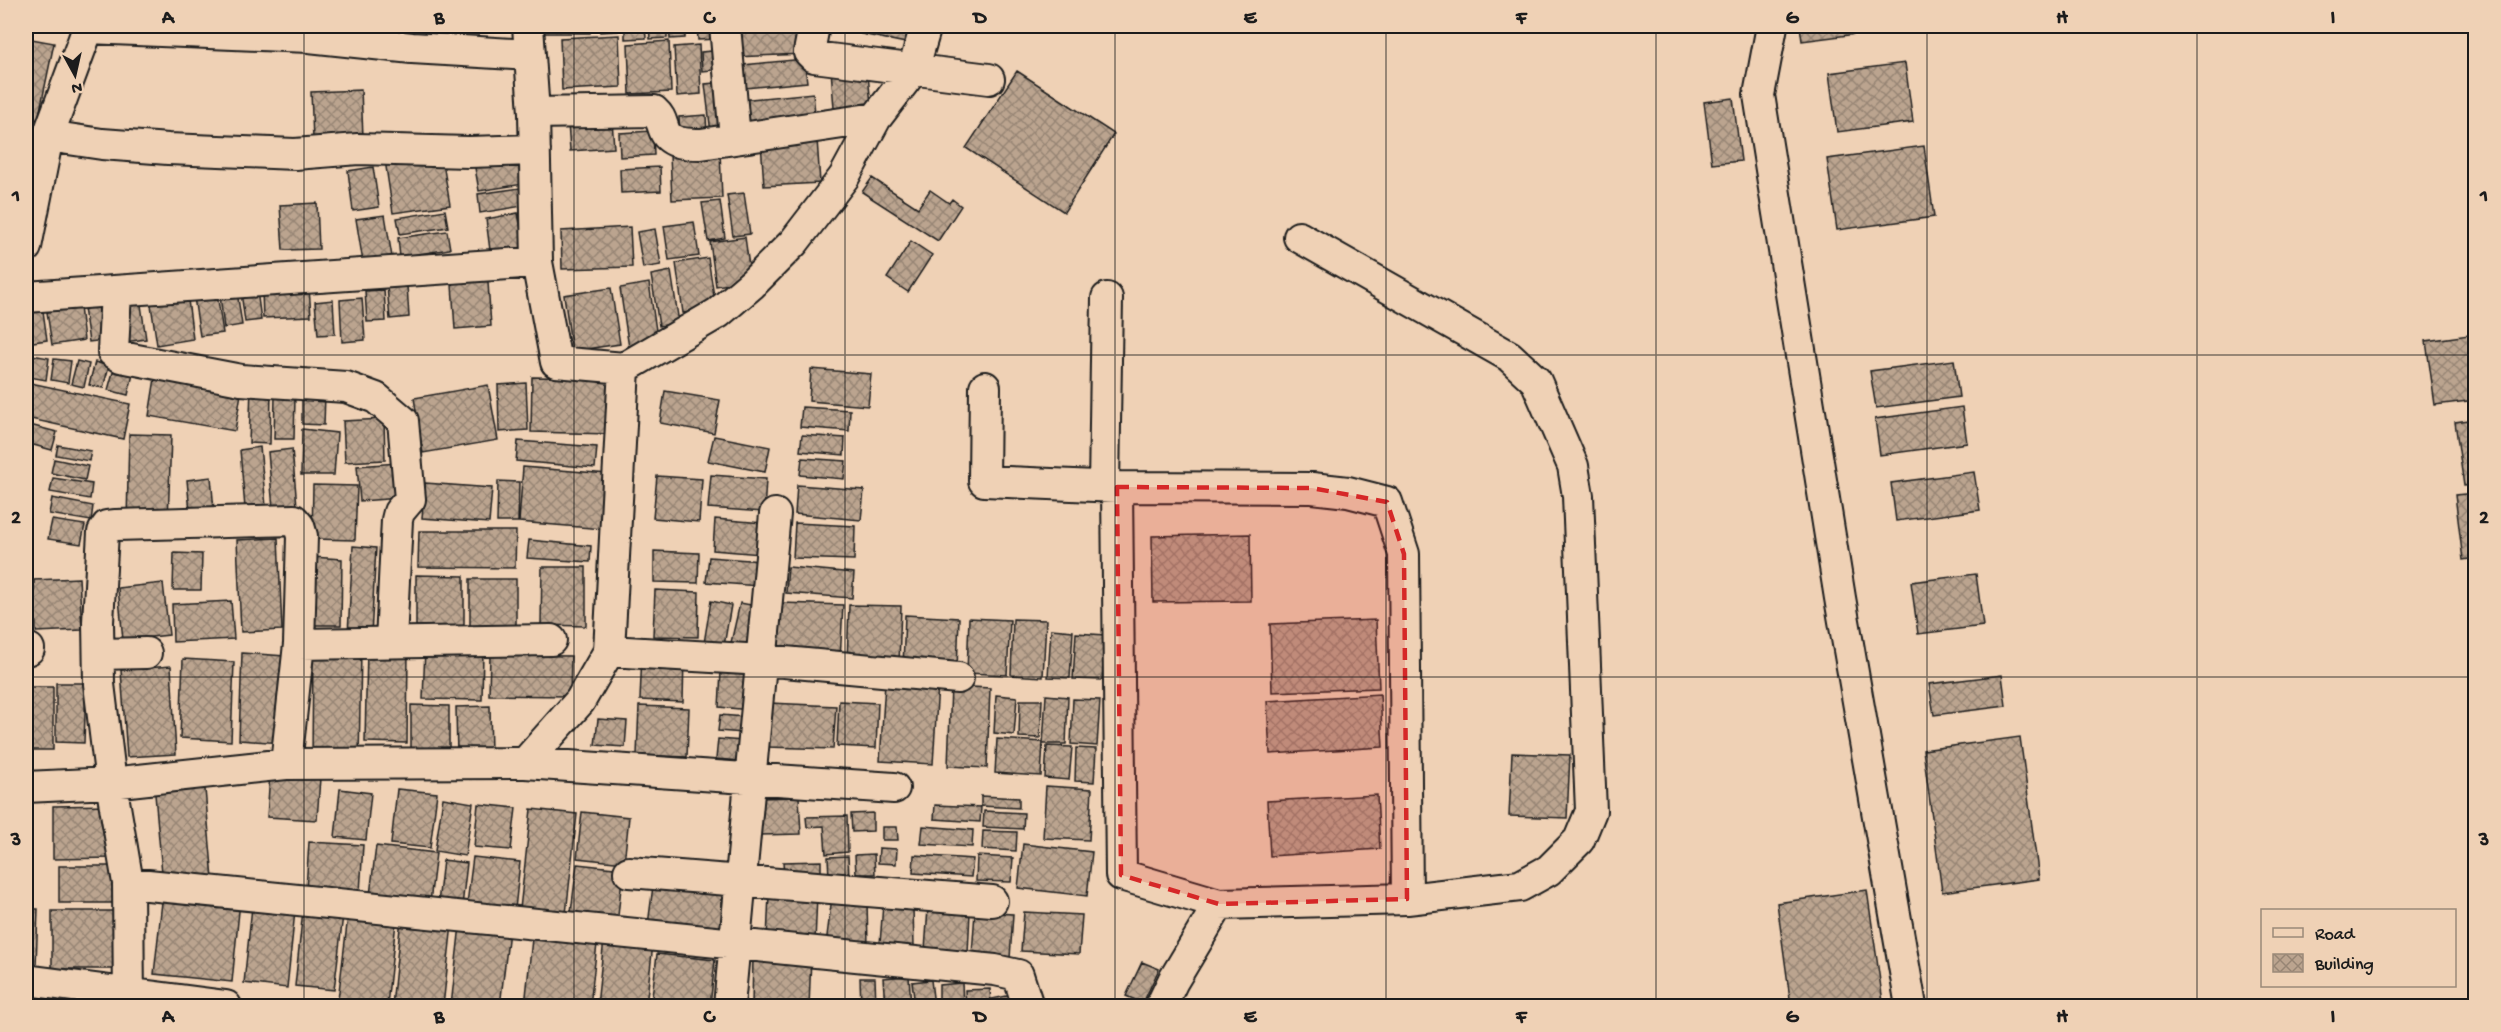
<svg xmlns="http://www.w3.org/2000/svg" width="2501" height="1032" font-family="'Gochi Hand',sans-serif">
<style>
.building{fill:url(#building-cross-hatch);stroke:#1c1c1c;stroke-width:1.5}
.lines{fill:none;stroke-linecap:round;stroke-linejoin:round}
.minor-casing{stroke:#1c1c1c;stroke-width:34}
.minor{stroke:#efd1b5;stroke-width:30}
.marked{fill:#d62828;fill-opacity:0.2;stroke:#d62828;stroke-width:4.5;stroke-dasharray:12 8;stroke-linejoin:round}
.grid{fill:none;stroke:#1c1c1c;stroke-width:1.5;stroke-opacity:0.55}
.neatline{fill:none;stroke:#1c1c1c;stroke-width:2}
.grid-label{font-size:20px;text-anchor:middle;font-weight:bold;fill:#1c1c1c}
</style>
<defs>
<pattern id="building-cross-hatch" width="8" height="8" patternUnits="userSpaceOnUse" patternTransform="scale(1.5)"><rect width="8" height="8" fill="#bba48f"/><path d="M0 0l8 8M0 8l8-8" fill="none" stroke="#978574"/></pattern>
</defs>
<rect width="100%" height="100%" fill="#efd1b5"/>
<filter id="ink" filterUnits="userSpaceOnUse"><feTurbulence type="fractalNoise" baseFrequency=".0167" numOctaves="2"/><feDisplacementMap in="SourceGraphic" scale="12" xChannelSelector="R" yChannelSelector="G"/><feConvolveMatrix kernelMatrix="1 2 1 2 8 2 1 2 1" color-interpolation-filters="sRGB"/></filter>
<g filter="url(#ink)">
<path class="building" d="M469 26H511V30Z
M537 26H590V33H537Z
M599 26H618V31L600 32Z
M625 26H645L646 38 625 39Z
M649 26H667V38L650 39Z
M669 26H685V38L670 39Z
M697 26H717V39L698 40Z
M732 26H803L804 54 733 57Z
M863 26H910L906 43 861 34Z
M1800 26H1895V29L1802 41Z
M619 35 621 87 562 90 560 38Z
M26 38 54 43 38 120 26 118Z
M669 41 671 92 630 94 628 44Z
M699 45 701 94 677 96 674 47Z
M723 50 724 69 702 71 701 52Z
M804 59 807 82 735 89 733 66Z
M1905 63 1913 122 1837 132 1829 73Z
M867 66 871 104 834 108 831 70Z
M1017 71 1114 134 1064 212 966 148Z
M725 82 731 131 711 133 705 84Z
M361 90 363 137 313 139 311 92Z
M813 93 816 123 744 130 741 100Z
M1733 98 1741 161 1712 164 1704 102Z
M706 115 707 136 680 138 679 117Z
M612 120 614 148 570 151 568 123Z
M653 131 654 155 620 157 619 133Z
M817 139 820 183 764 186 761 142Z
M1924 146 1934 217 1837 230 1827 159Z
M441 151 450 205 393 213 385 160Z
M720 152 722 198 672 200 670 155Z
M519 155 524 184 479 191 474 162Z
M373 167 379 207 353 211 348 171Z
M660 167 661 191 621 193 620 169Z
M872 178 918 208 930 190 949 203 952 199 961 206 938 241 862 192Z
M520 188 523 206 480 213 478 194Z
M744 193 750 234 733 236 727 195Z
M720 201 725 238 708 241 702 203Z
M317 203 319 249 283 250 280 205Z
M445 210 448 227 400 234 397 218Z
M518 213 525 253 491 258 486 219Z
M385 215 392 257 363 262 356 219Z
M694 222 699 256 669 260 664 226Z
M630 227 632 267 562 269 561 231Z
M655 229 661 265 643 268 637 232Z
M447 231 450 249 400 257 398 238Z
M745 237 751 281 716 286 710 242Z
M911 241 932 255 908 292 887 278Z
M708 258 716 309 683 313 676 263Z
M487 268 491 326 455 329 451 270Z
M671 271 679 323 659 326 651 275Z
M256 283 261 320 245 322 240 285Z
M649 283 658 344 629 348 620 288Z
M236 285 242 325 224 328 219 287Z
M407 285 409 317 390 319 387 287Z
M216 287 223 333 200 336 193 291Z
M309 288 311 316 263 318 262 291Z
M611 288 620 344 572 351 564 295Z
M384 290 386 321 367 322 365 291Z
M187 292 193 339 157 345 150 298Z
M140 298 146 339 124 342 117 301Z
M362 298 365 340 342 342 340 300Z
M333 300 335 334 318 335 315 302Z
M99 306 104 340 89 342 84 308Z
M80 307 84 340 52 345 47 312Z
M43 311 47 340 26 343V313Z
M2476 334V400L2435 405 2426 341Z
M32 355 49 358 46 380 29 377Z
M54 359 71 361 68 383 51 380Z
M1954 360 1959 397 1876 408 1870 371Z
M77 361 89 364 84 387 71 384Z
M95 362 109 366 103 388 89 385Z
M115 365 134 370 128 395 108 390Z
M811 369 871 374 868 406 809 401Z
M156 372 242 387 235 431 149 416Z
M532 377 611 378 609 434 531 432Z
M26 382 130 404 123 439 26 418Z
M526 383 528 430 499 432 498 385Z
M488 385 498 440 423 453 414 398Z
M251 388H271L270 444 249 443Z
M665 391 720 400 714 433 660 423Z
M302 394H325L324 425 302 424Z
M275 396 295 397 294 439H274Z
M802 407 850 410 849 431 800 427Z
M1962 407 1967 443 1880 455 1875 419Z
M384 419 385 460 345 462 343 421Z
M2476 419V485L2464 486 2455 422Z
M26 424 57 432 52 450 26 443Z
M302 429 337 433 334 475H301Z
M129 434 171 435 168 522 127 521Z
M802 435 845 438 844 455 800 451Z
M714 436 770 447 765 472 708 461Z
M518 441 597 447 595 468 516 461Z
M58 445 91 451 89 461 56 455Z
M260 447 266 506 245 508 240 450Z
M292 449 297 506 273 508 268 452Z
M802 458 846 461 844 479 800 475Z
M54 459 88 466 85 480 51 473Z
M398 463 401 498 360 501 357 466Z
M523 467 608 474 603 529 519 522Z
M1974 472 1980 510 1896 521 1891 483Z
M711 475 766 479 764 512 708 508Z
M657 476 702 479 699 522 653 518Z
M211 477 214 510 190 512 187 480Z
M53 478 92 484 90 499 50 492Z
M498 481 519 482 518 522H497Z
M425 483 492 488 489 523 422 518Z
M313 485 357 486 355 540 312 539Z
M797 485 864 490 861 520 795 514Z
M2476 493V558L2463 560 2455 495Z
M52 498 93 506 91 521 49 514Z
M715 519 763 523 761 554 713 550Z
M52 520 85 525 81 544 48 539Z
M795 523 855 526 854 560 793 558Z
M419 531H516L515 568 418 567Z
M1250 534 1251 601 1153 602 1152 536Z
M278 538 282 630 241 632 237 540Z
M529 540 591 546 590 562 527 558Z
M353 546 376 548 371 635 348 633Z
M654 551 699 553 698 583 654 582Z
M174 553 202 554 201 590H173Z
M312 557 342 559 341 625H310Z
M709 557 761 561 759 586 706 582Z
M542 567H586V626L541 625Z
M788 567 854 573 852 598 786 593Z
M2471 572H2476V605Z
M1976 574 1983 626 1918 634 1911 582Z
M416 575 464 576V629L416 628Z
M79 578 82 630 36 632 34 580Z
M470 579H516V631L470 630Z
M163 583 169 635 123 640 118 588Z
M655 590 699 592 698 637 653 636Z
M231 601 234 639 173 642 172 604Z
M711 601 731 605 724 646 704 643Z
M740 603 762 607 752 651 730 647Z
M781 603 843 605 840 660 778 657Z
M849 605 901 606 899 664 847 663Z
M905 615 959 618 957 669 903 667Z
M969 618 1010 620 1007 675 967 673Z
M1013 619 1046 620 1043 677 1011 675Z
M1376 620 1379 688 1272 692 1270 624Z
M1051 629 1073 631 1070 678 1048 677Z
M1076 633 1105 635 1102 680 1073 679Z
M367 649 408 650 407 743 365 742Z
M425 649 483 651 482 700 423 699Z
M313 650H361L359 760 312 759Z
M242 653 285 656 282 743 239 740Z
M642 654 684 656 683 702 640 700Z
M490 655 571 656 570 696 489 695Z
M183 659 234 662 231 741 180 738Z
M171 666 176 754 127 757 121 670Z
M721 672 753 675 750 710 719 707Z
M2002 675 2006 706 1934 715 1929 684Z
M56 683H86L84 743 56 742Z
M885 683 938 685 933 764 880 761Z
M951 686 990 688 987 768 948 766Z
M26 687H53V750H26Z
M1380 694 1383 747 1270 754 1267 701Z
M996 695 1017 697 1014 735 994 733Z
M1046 695 1068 697 1066 744H1043Z
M1073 699 1100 700 1097 746 1071 744Z
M1020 700H1042L1040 738 1019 737Z
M839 701 878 703 876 748 837 746Z
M769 703 836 706 833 749 767 747Z
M411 705 449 706V757H411Z
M490 706 491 755 457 756 456 707Z
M639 706 689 708 687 757 637 755Z
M720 715 745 717 744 733 718 731Z
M598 719 627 721 625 747 595 745Z
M2020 737 2039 879 1942 892 1923 750Z
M718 739 743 741 741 761 716 759Z
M997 739 1043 742 1041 776 995 773Z
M1047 746 1072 747 1069 780 1045 778Z
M1076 748 1096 749 1094 782 1075 781Z
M1512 753 1570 755 1567 818 1509 816Z
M270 774 320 778 317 820 267 817Z
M204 778 213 879 163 884 154 783Z
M1046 786 1092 789 1089 840 1043 838Z
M340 789 371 793 366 840 335 837Z
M397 789 437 793 430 848 391 844Z
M1377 795 1380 849 1270 856 1267 801Z
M981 796 1019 798V808L981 806Z
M799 797 801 834 760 835 759 798Z
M443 798 473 803 465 856 435 851Z
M478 804 516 808 511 850 474 847Z
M112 805 113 858 53 859V806Z
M935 805 981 807 980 822 934 819Z
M531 809 577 814 566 914 520 909Z
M984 811 1024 813 1023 829 983 827Z
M582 812 629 817 624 863 577 858Z
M873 813V831L852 832 851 814Z
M847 816 848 852 826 854 824 826 807 827 806 817Z
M923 826 973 830 972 847 921 844Z
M882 827H897L898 840H882Z
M983 831 1017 832 1016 851 982 849Z
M309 842 363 845 360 892 306 889Z
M1023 844 1092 852 1087 896 1018 888Z
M376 846 436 853 430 902 370 895Z
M879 848 897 849 896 864 878 863Z
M874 854 875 874H856L855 855Z
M914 855 973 859 971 877 913 873Z
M848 856 849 877H829L828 857Z
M977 856 1013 858 1011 882 976 881Z
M473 857 520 862 515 909 467 904Z
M443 860 467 863 462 906 438 903Z
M821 861V875L784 876 783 862Z
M577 864 623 869 617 925 570 920Z
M59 866H118V903H59Z
M653 886 722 891V929L648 925Z
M1867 890 1883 1002 1850 1006H1791L1777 903Z
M163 893 240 901 232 982 154 974Z
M769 893 817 895 815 942 767 940Z
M832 897 867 901 868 947 826 944Z
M883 904 913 908 914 946 880 944Z
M252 907 295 911 287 988 244 983Z
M928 908 970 912 968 953 925 950Z
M26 909H38L36 966H26Z
M303 910 343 915 334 990 295 986Z
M52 911H118L119 969H52Z
M975 912 1013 914 1010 958 972 955Z
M1024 912 1082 915 1079 954 1021 951Z
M348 916 396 922 387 1005 338 1000Z
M401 918 452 924 443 1006H392Z
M460 925 509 931 500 1006H451Z
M533 929 598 935 590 1006H525Z
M604 939 653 944 646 1006H597Z
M657 954 715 960 710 1006H651Z
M753 955 811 957 809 1006H752Z
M1142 962 1159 969 1143 1003 1126 996Z
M909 976 911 1006H885L883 978Z
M860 978H875L876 1006H861Z
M931 980 934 1006H915L912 982Z
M962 983 963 1006H939V985Z
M990 989 991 1006H966L965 990Z
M1012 995 1014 1006H994L992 999Z
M56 1001V1006H26V1002Z"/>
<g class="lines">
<defs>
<path id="minor" d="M528 26 534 113 537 262 556 362 624 368
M725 26 735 138
M814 26 809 52 814 57 989 79
M1772 26 1759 95 1840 598 1911 1006
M88 28 309 37 412 48 529 55
M534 113 654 111C662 118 661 123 665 132 671 144 689 144 701 144L876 118
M48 136 102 144 168 149 295 154 358 149 469 152 535 150
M26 247 48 136 88 28 91 26
M116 291 113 352 121 357 241 380 346 387 376 398 403 421 410 499 399 512 397 520 391 641
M26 297 537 262
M985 387 984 481 1117 487 1312 488 1348 492 1387 502 1404 554 1407 899
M1104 486 1107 298
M1117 487 1121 875 1219 904
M26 650 29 649
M609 651 763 660 958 678
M99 654 146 653
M525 763 580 701 609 651 624 368 718 313 752 284 794 242 844 177 876 118 913 70 926 26
M286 764 299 644 551 640
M26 787 111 783 286 764 525 763 894 788
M629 872 992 901
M128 883 995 970 1018 975 1028 1006
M26 980 226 1006
M129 1006 128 883 111 783 99 684 98 622 103 532 107 526 116 525 294 520 299 526 302 536 299 644
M729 1006 775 514
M1161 1006 1173 981 1219 904 1407 899 1520 886 1549 870 1579 840 1591 811 1578 496 1573 466 1536 381 1509 356 1299 237"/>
</defs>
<use href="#minor" class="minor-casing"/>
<use href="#minor" class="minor"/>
</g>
</g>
<path class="marked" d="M1117 487 1312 488 1387 502 1404 554 1407 899 1219 904 1121 875Z"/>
<path class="grid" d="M304 26V1006M574 26V1006M845 26V1006M1115 26V1006M1386 26V1006M1656 26V1006M1927 26V1006M2197 26V1006M26 355H2476M26 677H2476"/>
<rect width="2501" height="1032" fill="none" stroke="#efd1b5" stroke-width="66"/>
<rect x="2261" y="909" width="195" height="78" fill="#efd1b5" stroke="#9b8978" stroke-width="1.5"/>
<rect x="2273" y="928" width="30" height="9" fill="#efd1b5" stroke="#9b8978" stroke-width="1.5"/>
<text x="2315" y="939" font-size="18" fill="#1c1c1c">Road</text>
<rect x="2273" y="954" width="30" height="18" fill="url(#building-cross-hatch)" stroke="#9b8978" stroke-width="1.5"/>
<text x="2315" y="969" font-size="18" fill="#1c1c1c">Building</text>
<g transform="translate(75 75) rotate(172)" stroke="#efd1b5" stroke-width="4.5" paint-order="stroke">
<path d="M0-4.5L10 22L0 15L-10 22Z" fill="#1c1c1c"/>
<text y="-9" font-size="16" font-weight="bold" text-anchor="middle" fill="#1c1c1c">N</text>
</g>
<rect x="33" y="33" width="2435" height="966" class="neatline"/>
<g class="grid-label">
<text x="168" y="23">A</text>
<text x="439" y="23">B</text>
<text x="709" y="23">C</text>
<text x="980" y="23">D</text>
<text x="1250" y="23">E</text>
<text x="1521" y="23">F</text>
<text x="1792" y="23">G</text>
<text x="2062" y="23">H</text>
<text x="2333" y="23">I</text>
<text x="16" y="201">1</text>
<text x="2484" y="201">1</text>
<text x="16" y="523">2</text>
<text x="2484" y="523">2</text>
<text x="16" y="845">3</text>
<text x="2484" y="845">3</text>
<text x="168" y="1022">A</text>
<text x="439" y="1022">B</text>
<text x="709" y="1022">C</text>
<text x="980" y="1022">D</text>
<text x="1250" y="1022">E</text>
<text x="1521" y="1022">F</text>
<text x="1792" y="1022">G</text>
<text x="2062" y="1022">H</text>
<text x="2333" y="1022">I</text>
</g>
</svg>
